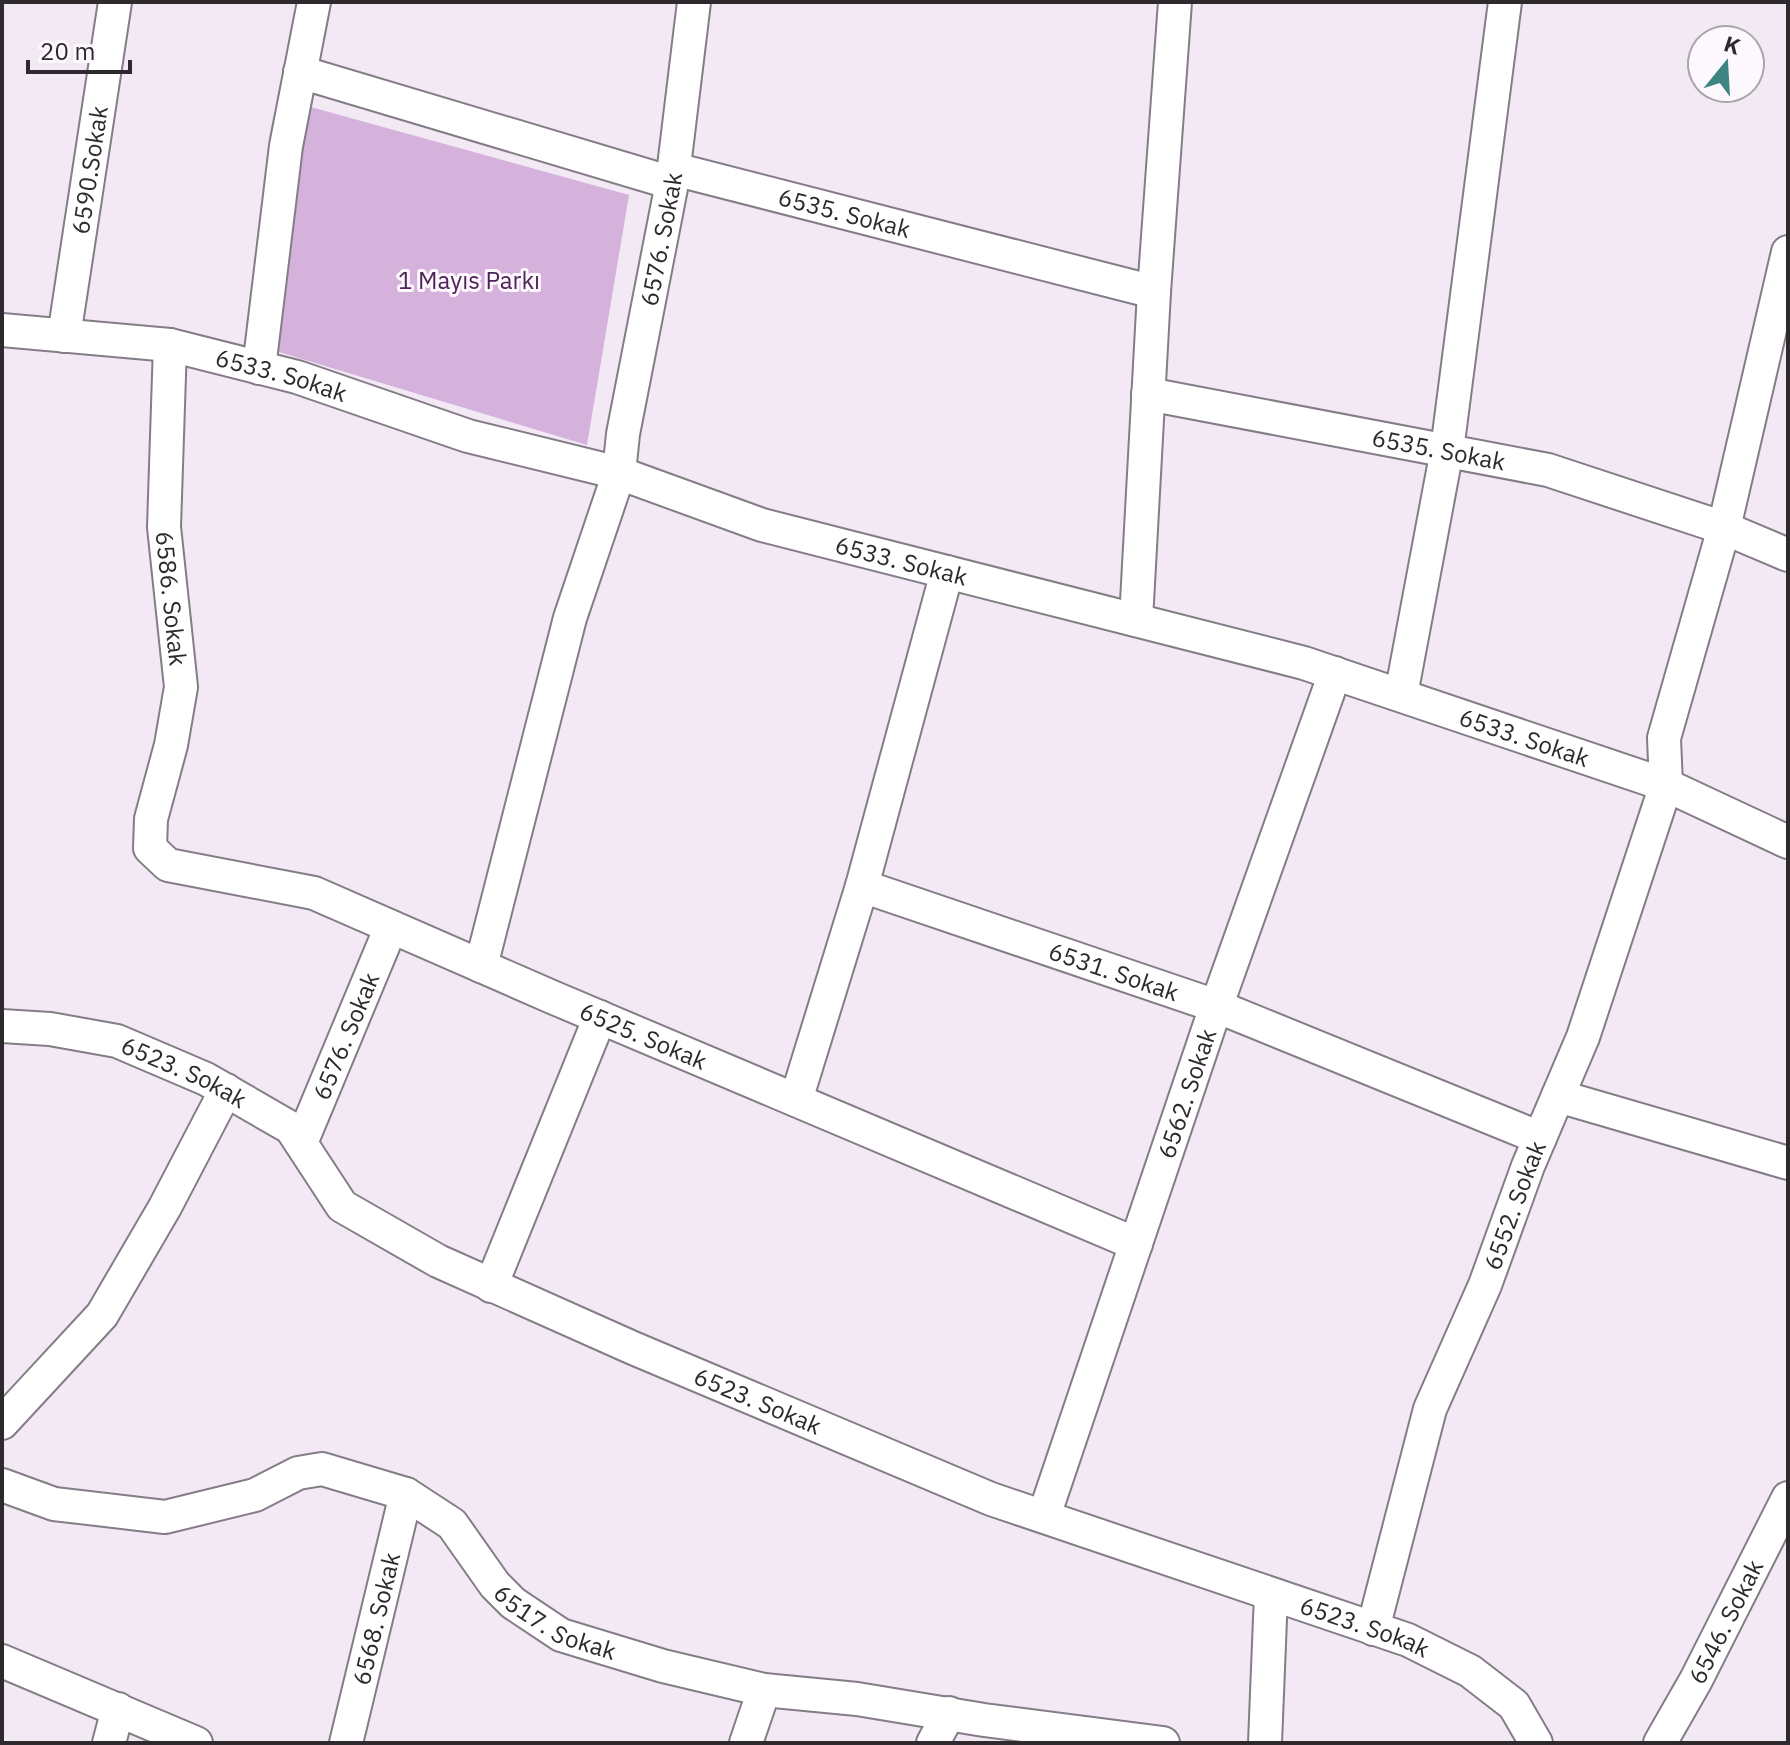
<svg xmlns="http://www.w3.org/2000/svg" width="1790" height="1745" font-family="'IBM Plex Sans',sans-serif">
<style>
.green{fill:#d5b2dc}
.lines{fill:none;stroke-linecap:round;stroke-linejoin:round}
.minor-casing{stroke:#847c86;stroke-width:36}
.minor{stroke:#fff;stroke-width:32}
.labels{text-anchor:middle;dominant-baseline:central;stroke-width:6;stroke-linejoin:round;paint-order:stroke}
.street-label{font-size:24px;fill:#2d292d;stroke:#fdf7fe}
.park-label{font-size:24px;fill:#4f2358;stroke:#fdf7fe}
</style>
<rect width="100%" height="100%" fill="#f2e9f4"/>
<path class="green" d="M307 106 629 195 587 445 272 350Z"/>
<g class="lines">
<defs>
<g id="minor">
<path d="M300 72 672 183"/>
<path id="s1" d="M674 169 1154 292"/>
<path id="s2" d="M2 330 170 345 297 377 468 436 619 473 762 525 1304 663 1666 785 1788 842"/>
<path id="s3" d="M64 336 115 2"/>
<path id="s4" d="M170 345 164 527 181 687 171 745 151 819 150 848 168 865 314 893 552 997 1136 1244"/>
<path d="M259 368 286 146 314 2"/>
<path id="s5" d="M1148 394 1548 470 1724 528 1788 555"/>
<path d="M1136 620 1154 292 1175 2"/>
<path d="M1401 695 1447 450 1505 2"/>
<path id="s6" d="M862 886 1216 1006 1540 1138"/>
<path id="s7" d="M481 966 570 618 619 473 623 434 672 183 694 2"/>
<path id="s8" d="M2 1026 50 1029 117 1041 206 1079 291 1128 342 1206 438 1261 633 1348 991 1499 1408 1640 1470 1671 1514 1705 1536 1743"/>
<path d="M1558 1096 1788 1163"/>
<path d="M796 1100 862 886 947 572"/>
<path id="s9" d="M301 1143 391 927"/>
<path d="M491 1286 600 1017"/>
<path d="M2 1423 102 1315 165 1207 226 1090"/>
<path id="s10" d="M2 1485 54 1504 165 1517 255 1495 298 1473 322 1469 406 1494 452 1524 495 1585 513 1603 561 1635 663 1666 764 1690 857 1699 984 1720 1163 1743"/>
<path id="s11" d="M1044 1516 1209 1027 1335 673"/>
<path id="s12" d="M1373 1629 1430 1409 1485 1285 1528 1166 1583 1037 1666 785 1664 738 1724 528 1788 252"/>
<path d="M2 1661 196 1743"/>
<path d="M109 1743 118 1709"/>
<path id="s13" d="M346 1743 406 1494"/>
<path d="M746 1743 764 1690"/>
<path d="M933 1743 949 1713"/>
<path d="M1265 1743 1271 1594"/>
<path id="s14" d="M1660 1743 1696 1680 1788 1498"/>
</g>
</defs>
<use href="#minor" class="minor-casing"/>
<use href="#minor" class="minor"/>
</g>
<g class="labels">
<g class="street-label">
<text stroke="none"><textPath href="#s3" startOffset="168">6590.Sokak</textPath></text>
<text stroke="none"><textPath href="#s1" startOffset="176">6535. Sokak</textPath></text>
<text stroke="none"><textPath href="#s7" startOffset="750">6576. Sokak</textPath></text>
<text stroke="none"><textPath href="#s2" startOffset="284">6533. Sokak</textPath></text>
<text stroke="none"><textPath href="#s5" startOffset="296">6535. Sokak</textPath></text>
<text stroke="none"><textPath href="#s2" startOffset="932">6533. Sokak</textPath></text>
<text stroke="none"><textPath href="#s4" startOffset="254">6586. Sokak</textPath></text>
<text stroke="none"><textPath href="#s2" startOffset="1580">6533. Sokak</textPath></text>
<text stroke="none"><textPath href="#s6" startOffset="266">6531. Sokak</textPath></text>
<text stroke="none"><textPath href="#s9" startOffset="116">6576. Sokak</textPath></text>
<text stroke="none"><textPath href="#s4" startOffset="1040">6525. Sokak</textPath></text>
<text stroke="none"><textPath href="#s8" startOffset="190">6523. Sokak</textPath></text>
<text stroke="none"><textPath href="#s11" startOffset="446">6562. Sokak</textPath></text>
<text stroke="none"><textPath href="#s12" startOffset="448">6552. Sokak</textPath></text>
<text stroke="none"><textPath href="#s8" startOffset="864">6523. Sokak</textPath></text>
<text stroke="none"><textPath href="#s13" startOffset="128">6568. Sokak</textPath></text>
<text stroke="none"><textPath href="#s10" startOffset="622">6517. Sokak</textPath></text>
<text stroke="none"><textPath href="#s14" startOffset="138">6546. Sokak</textPath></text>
<text stroke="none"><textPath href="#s8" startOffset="1512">6523. Sokak</textPath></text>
</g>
<g class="park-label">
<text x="469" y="280">1 Mayıs Parkı</text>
</g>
</g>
<rect width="1790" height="1745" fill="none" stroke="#2d292d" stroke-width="8"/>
<g transform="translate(1726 64) rotate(18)"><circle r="38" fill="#fdf7fe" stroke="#aaa5aa" stroke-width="2"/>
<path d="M0-6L14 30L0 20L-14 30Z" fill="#3d8583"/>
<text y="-12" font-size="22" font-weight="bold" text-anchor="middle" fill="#2d292d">K</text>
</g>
<path d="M28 60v12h102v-12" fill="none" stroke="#2d292d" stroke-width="4"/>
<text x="40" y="60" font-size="24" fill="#2d292d" stroke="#fdf7fe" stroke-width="6" paint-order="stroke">20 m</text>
</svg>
